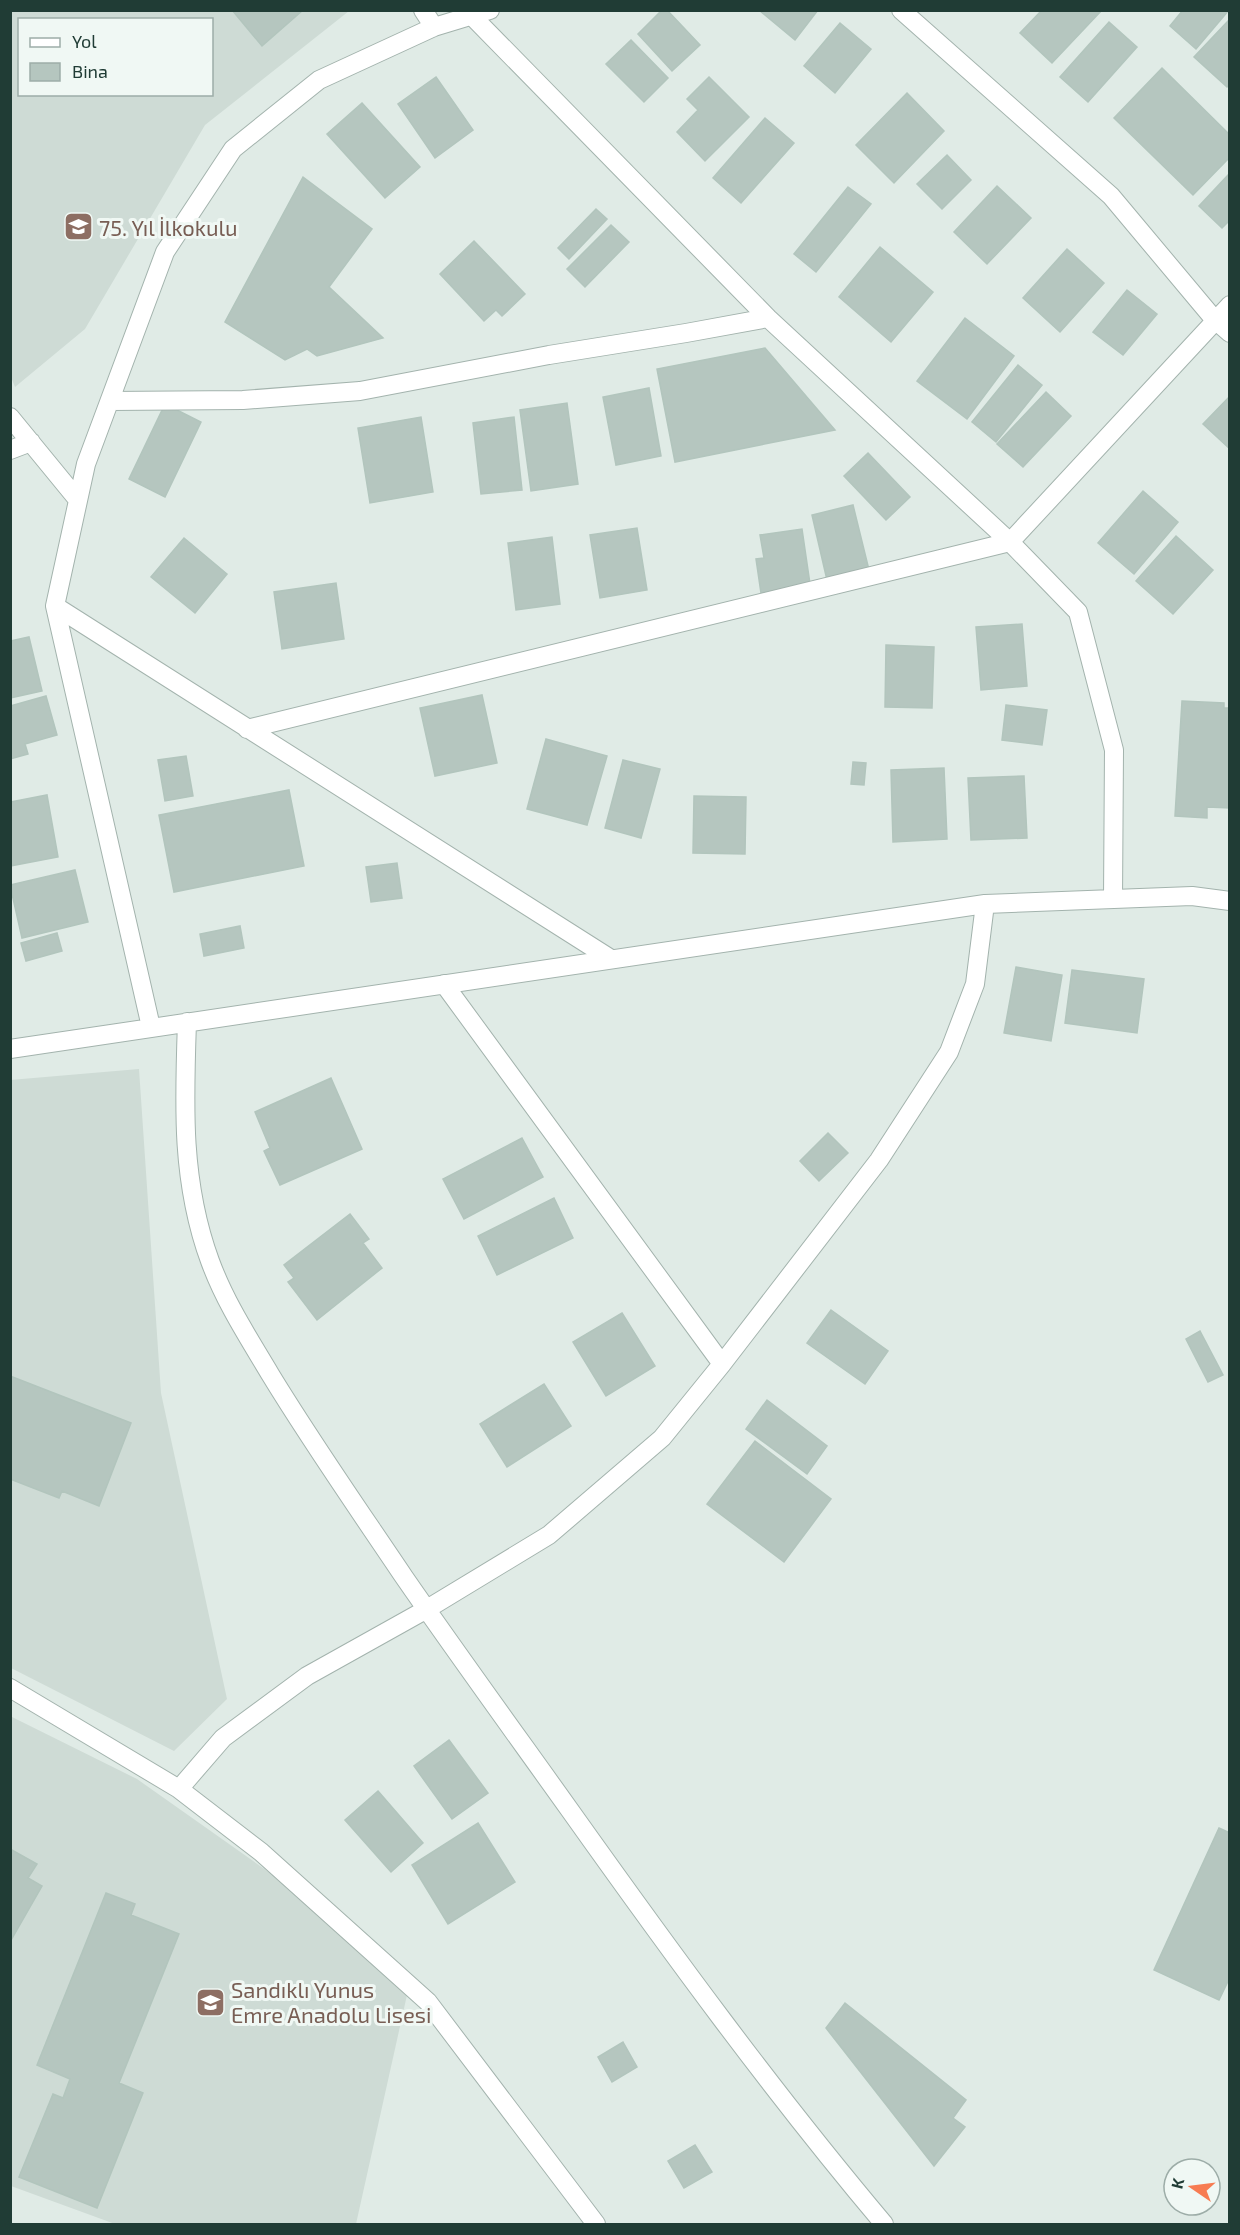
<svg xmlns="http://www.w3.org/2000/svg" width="1240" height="2235" font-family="'Exo 2',sans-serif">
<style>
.built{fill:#cedbd5;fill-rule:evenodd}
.building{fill:#b5c6bf;stroke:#b2c5bd;stroke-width:1.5}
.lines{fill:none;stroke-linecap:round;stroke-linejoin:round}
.minor-casing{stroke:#a3b3ad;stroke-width:20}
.minor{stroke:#fff;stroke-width:18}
.labels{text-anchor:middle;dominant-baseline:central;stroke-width:6;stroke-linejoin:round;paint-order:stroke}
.education-label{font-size:22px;fill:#785e54;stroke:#f0f8f4;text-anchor:start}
</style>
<rect width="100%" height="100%" fill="#e0ebe6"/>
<path class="built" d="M11 11H349L205 125 85 329 15 387 11 377ZM20 20H212V94H20Z
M139 1069 161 1393 227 1699 174 1751 11 1668 10 1080Z
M10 1716 137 1779 287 1885 407 1995 356 2224H115L11 2186Z"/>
<path class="building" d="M232 10H303L262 46Z
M662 10H667L700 45 672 71 638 34Z
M759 10H818L795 40Z
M1042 10H1102L1052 63 1020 33Z
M1183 10H1229L1196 49 1170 26Z
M1230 19V84L1227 87 1194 57Z
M1109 22 1137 47 1088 102 1060 77Z
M840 23 871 49 835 93 804 66Z
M631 40 668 78 644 102 606 64Z
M1162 68 1230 135V157L1193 195 1114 118Z
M436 77 473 130 435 158 398 104Z
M709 77 749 117 705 161 677 132 698 110 687 99Z
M907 93 944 131 894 183 856 145Z
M362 103 420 167 385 198 327 134Z
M765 118 794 143 741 203 713 178Z
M947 155 971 180 942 209 917 184Z
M1230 173V220L1222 228 1199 206Z
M303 177 372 229 329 287 383 338 317 356 307 349 285 360 225 322Z
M997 186 1031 218 987 264 954 232Z
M848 187 871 204 816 272 794 254Z
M596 209 607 219 569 259 558 248Z
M611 225 629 242 585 287 567 269Z
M474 241 525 294 502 316 496 310 484 321 440 274Z
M880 247 933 292 891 342 839 297Z
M1067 249 1104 283 1060 332 1023 298Z
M1127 290 1157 314 1123 355 1093 332Z
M965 318 1014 356 967 419 917 381Z
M765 348 835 430 675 462 657 369Z
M1018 365 1042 385 996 442 972 422Z
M649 388 661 456 616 465 603 397Z
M1046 392 1071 416 1023 467 997 444Z
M1230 396V449L1203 424Z
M567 403 578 484 531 491 520 410Z
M165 404 201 422 165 497 129 479Z
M421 417 433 492 370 503 358 428Z
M514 417 522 490 481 494 473 423Z
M868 453 910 497 886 520 844 476Z
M1143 491 1178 522 1134 574 1098 543Z
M853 505 869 570 827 580 812 515Z
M637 528 647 590 600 598 590 535Z
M802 529 810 584 761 593 756 559 764 558 760 535Z
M1176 536 1213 570 1173 614 1136 581Z
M552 537 560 604 516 610 508 543Z
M184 538 227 574 195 613 151 577Z
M336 583 344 639 282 649 274 592Z
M1022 624 1027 686 981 690 976 627Z
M29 637 42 691 10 698V641Z
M886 645 934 647 932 708 885 707Z
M482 695 497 763 435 776 420 708Z
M46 696 57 735 25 744 28 754 10 759V706Z
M1182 701 1224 703V708H1230V808L1207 807V818L1175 816Z
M1006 705 1047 710 1042 745 1002 740Z
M546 739 607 756 587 825 527 809Z
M186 756 193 796 165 801 158 760Z
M623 760 660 769 641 838 605 828Z
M853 762 866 763 864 785 851 784Z
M944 768 947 839 893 842 891 770Z
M1024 776 1027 838 971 840 968 778Z
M289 790 304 866 174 892 159 815Z
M47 795 58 857 10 866V802Z
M694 796 746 797 745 854 693 853Z
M397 863 402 898 371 902 366 867Z
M75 870 88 922 22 938 10 885Z
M240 926 244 948 204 956 200 934Z
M57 933 62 951 26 961 21 943Z
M1016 967 1062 975 1051 1041 1004 1033Z
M1072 970 1144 979 1137 1033 1065 1023Z
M331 1078 362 1149 280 1185 264 1151 270 1148 255 1112Z
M828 1133 848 1153 819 1181 800 1161Z
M522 1138 543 1177 464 1219 443 1179Z
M554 1198 573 1238 497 1275 478 1236Z
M350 1214 369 1239 363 1243 382 1268 317 1320 288 1282 294 1278 284 1265Z
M831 1310 888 1351 865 1384 807 1343Z
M622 1313 655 1366 606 1396 573 1342Z
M1200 1331 1223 1375 1208 1382 1186 1339Z
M10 1376 131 1423 99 1506 62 1491 59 1498 10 1479Z
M544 1384 571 1426 507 1467 480 1424Z
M767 1400 827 1446 807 1474 746 1429Z
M755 1441 831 1499 784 1562 707 1504Z
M449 1740 488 1793 452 1819 414 1766Z
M378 1791 423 1843 391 1872 345 1820Z
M478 1823 515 1882 448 1924 412 1865Z
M1219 1828 1230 1833V1977L1219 2000 1154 1970Z
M10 1849 37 1864 28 1878 42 1886 10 1942Z
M106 1893 135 1904 131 1915 179 1934 119 2083 143 2093 97 2208 19 2177 53 2094 63 2098 70 2079 37 2065Z
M845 2003 966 2100 953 2118 965 2127 934 2166 826 2028Z
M623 2042 637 2067 612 2082 598 2057Z
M695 2145 712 2172 684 2188 668 2161Z"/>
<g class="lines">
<defs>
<path id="minor" d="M423 10 434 27
M901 10 1111 196 1214 319 1230 333
M472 16 768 318 1010 542 1078 612 1114 750 1113 899
M110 401 243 400 360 391 549 355 686 333 768 318
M10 417 78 500
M10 450 31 442
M55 606 611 959
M247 729 1010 542 1230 305
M444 984 722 1364
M187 1022C184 1105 181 1182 210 1261 225 1302 248 1337 270 1374 312 1443 359 1510 404 1577 458 1655 514 1732 569 1809 670 1951 772 2091 884 2224
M151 1027 55 606 86 464 165 252 233 149 319 80 434 27 490 10
M10 1049 985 904 1192 896 1230 901
M10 1688 179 1789 261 1852 428 2002 596 2224
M179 1789 223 1738 307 1676 427 1609 549 1535 662 1438 722 1364 879 1160 949 1052 975 984 985 904"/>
</defs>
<use href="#minor" class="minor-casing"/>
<use href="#minor" class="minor"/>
</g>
<defs>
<symbol id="school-square" viewBox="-11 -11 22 22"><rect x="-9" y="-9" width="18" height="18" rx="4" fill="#8d6e63" stroke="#f0f8f4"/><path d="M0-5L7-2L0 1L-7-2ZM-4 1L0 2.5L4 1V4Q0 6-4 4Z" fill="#fff"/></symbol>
</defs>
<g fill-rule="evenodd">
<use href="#school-square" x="62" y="210" width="33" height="33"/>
<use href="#school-square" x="194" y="1986" width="33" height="33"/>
</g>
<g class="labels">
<g class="education-label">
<text x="99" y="227">75. Yıl İlkokulu</text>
<text x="231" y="1989">Sandıklı Yunus<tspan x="231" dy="25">Emre Anadolu Lisesi</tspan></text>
</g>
</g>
<rect width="1240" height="2235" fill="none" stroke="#203c35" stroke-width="24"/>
<rect x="18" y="18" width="195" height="78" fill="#f0f8f4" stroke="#9dada8" stroke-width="1.5"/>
<rect x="30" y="38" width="30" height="9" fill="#ffffff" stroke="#9dada8" stroke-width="1.5"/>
<text x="72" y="48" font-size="18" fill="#203c35">Yol</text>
<rect x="30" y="63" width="30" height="18" fill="#b5c6bf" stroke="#9dada8" stroke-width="1.5"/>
<text x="72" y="78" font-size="18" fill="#203c35">Bina</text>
<g transform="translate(1192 2187) rotate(284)"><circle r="28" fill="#f0f8f4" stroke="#9dada8" stroke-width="1.5"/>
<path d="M0-4.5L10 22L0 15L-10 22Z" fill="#f77c52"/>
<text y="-9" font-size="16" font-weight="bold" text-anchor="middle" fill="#203c35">K</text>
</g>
</svg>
